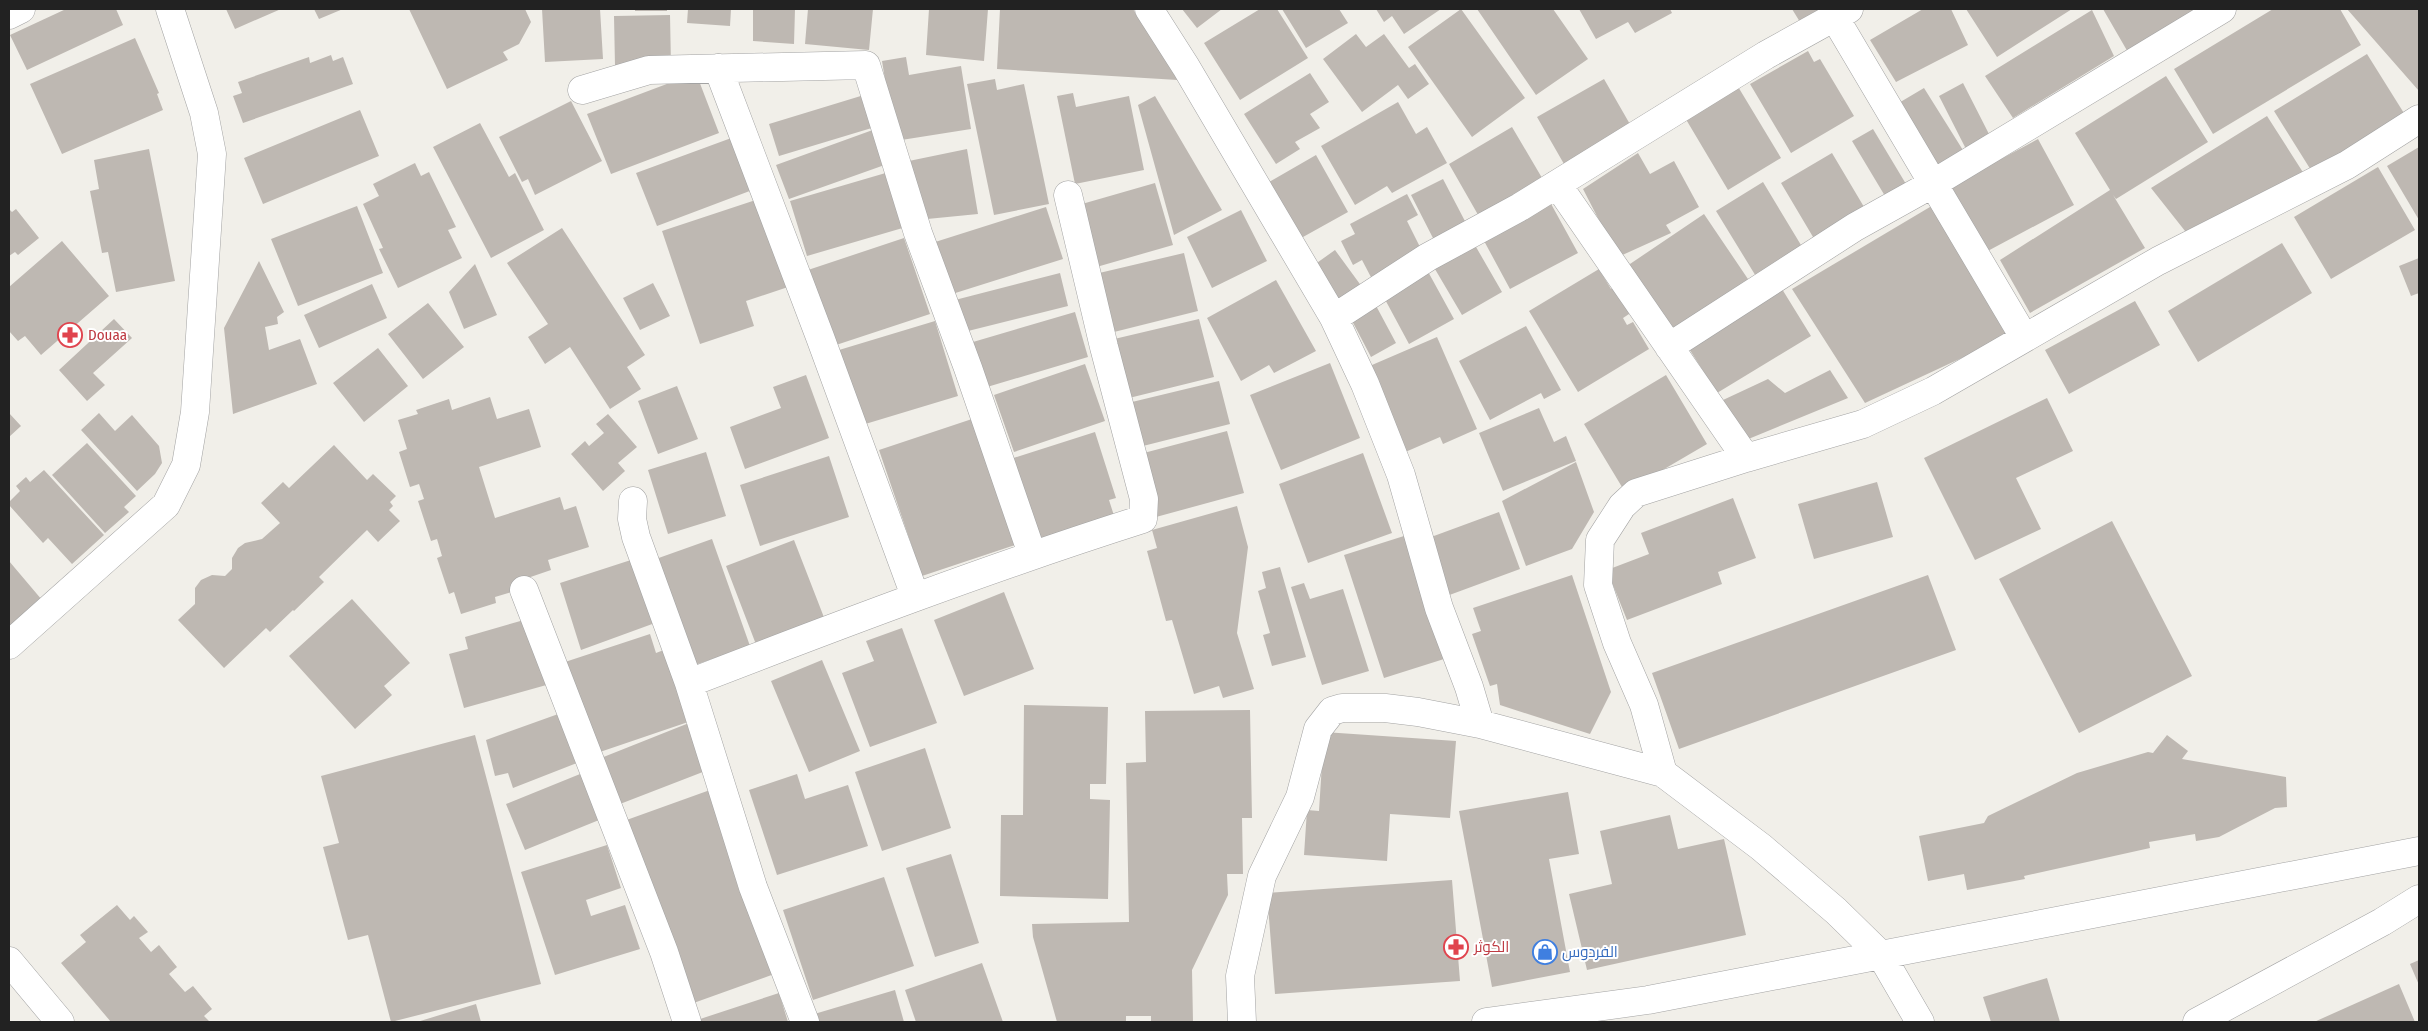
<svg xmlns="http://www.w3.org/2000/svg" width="2428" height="1031" font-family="'Fira Sans Condensed',Cairo,sans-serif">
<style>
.building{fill:#beb8b2}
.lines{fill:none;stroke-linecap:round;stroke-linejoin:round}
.minor-casing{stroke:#a3a3a3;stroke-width:29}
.minor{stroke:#fff;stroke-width:28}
.labels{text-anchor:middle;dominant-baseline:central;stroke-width:4;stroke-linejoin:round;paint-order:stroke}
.health-label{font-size:15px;fill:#be3a42;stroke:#fff;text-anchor:start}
.shop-label{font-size:15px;fill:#366cbe;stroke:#fff;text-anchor:start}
</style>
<rect width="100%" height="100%" fill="#f1efe9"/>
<path class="building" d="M66 9H116L123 25 27 70 10 35Z
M226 9H281L235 29Z
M314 9H343L319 19Z
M409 9H525L531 22 519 44 503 52 508 60 447 89Z
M542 9H600L603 59 545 62Z
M635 9H667V11H635Z
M688 9H731L730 26 687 23Z
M753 9H795L794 44 753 41Z
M808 9H873L869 50 805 44Z
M929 9H988L984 61 926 55Z
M1000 9H1133L1178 80 997 69Z
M1182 9H1222L1197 28Z
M1260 9H1277L1308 58 1240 100 1204 43Z
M1282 9H1339L1348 23 1306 48Z
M1376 9H1441L1404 34 1392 16 1384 22Z
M1461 9 1525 98 1472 137 1408 47Z
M1477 9H1553L1588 59 1536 95Z
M1579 9H1670L1672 13 1635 33 1628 22 1596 39Z
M1792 9H1822L1800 22Z
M1923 9H1951L1968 45 1896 82 1870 40Z
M1966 9H2072L1997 57Z
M2103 9H2207L2129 54Z
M2273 9H2340L2361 45 2213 134 2174 69Z
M2347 9H2419V91Z
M2092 10 2114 56 2013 118 1985 76Z
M670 15 671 66H615L614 16Z
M1356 34 1366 47 1384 34 1409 68 1415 64 1429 84 1408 99 1398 85 1362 112 1323 59Z
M135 38 159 93 157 94 163 110 62 154 30 84Z
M1808 51 1814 62 1820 59 1854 116 1791 153 1750 84Z
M2367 54 2407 118 2314 175 2274 111Z
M331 55 333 61 343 57 353 84 243 123 233 96 242 93 238 82 309 57 310 63Z
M906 57 909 75 961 66 971 129 895 141 882 61Z
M696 73 719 133 611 174 587 114Z
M1310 73 1329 102 1310 114 1320 128 1295 142 1300 149 1276 164 1244 114Z
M2166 76 2208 142 2116 199 2113 195 2145 248 2030 313 2000 260 2110 190 2075 133Z
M995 79 997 90 1024 84 1049 204 994 215 967 84Z
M1604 79 1631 126 1564 164 1537 117Z
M1963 83 1990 136 1966 149 1939 96Z
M1737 85 1781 158 1728 190 1684 116Z
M1924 88 1966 155 1939 171 1897 104Z
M1073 93 1076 107 1129 96 1144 170 1075 184 1057 96Z
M864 95 875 127 779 156 769 124Z
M1155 96 1222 210 1174 235 1138 105Z
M571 101 602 161 535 195 528 179 522 182 499 137Z
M1398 102 1416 134 1427 127 1447 163 1392 193 1387 186 1355 205 1321 146Z
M360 110 379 156 263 204 244 158Z
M2267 116 2306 177 2189 236 2151 188Z
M480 123 509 177 515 173 544 230 491 258 433 147Z
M881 127 893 162 789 199 776 165Z
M1512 127 1545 183 1481 220 1449 164Z
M1873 129 1906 184 1885 196 1852 141Z
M734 137 755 189 657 226 636 173Z
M2038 139 2074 205 1984 253 1949 187Z
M2419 147V220L2387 166Z
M149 149 175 281 116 292 108 252 102 253 90 191 99 189 94 160Z
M967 149 978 214 917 220 904 162Z
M1638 153 1650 174 1674 161 1699 207 1666 225 1671 233 1618 257 1583 189Z
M1832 153 1867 212 1816 242 1781 183Z
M1316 155 1348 212 1294 242 1262 186Z
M415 163 421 176 429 172 456 227 448 230 462 258 398 288 379 249 383 248 363 204 379 196 373 184Z
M2378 167 2415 230 2331 279 2294 217Z
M889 172 906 227 807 256 790 201Z
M1443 179 1467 225 1435 242 1411 195Z
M1763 182 1804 250 1757 278 1716 211Z
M1155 183 1173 245 1093 268 1075 206Z
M1407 194 1418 215 1407 221 1424 255 1373 281 1362 260 1353 265 1341 241 1355 234 1350 224Z
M765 197 794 285 746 301 754 326 700 344 662 231Z
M1550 202 1578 253 1510 289 1483 239Z
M1935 204 2011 335 1865 403 1792 289Z
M357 206 383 273 298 306 271 239Z
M1046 207 1063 259 949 295 932 243Z
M9 209 12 212 16 209 39 238 18 255 15 252 9 256Z
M1241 210 1267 261 1212 288 1187 237Z
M1704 214 1750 282 1673 333 1627 266Z
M562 228 645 355 627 367 641 389 610 409 570 347 545 364 528 337 548 324 507 263Z
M904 238 930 314 833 346 808 270Z
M1472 240 1502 292 1462 315 1432 264Z
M62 241 109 296 41 355 25 336 18 341 9 331V287Z
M2282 243 2312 293 2198 362 2168 311Z
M1335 250 1365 291 1338 301 1314 265Z
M1184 253 1198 311 1110 333 1095 274Z
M2419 258V293L2411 296 2399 266Z
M259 261 284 312 277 317 278 324 265 327 269 350 300 339 317 384 233 414 224 328Z
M475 264 497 315 464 329 449 292Z
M1426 268 1454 319 1409 344 1381 292Z
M1599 269 1611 289 1616 286 1632 312 1623 318 1627 325 1633 322 1649 349 1578 392 1529 311Z
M1060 273 1068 306 964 332 955 300Z
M1276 280 1316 351 1274 373 1269 365 1241 381 1207 318Z
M653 283 670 316 640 330 623 298Z
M372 284 387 318 319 348 304 315Z
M1782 289 1811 336 1717 393 1688 347Z
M2135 301 2160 345 2069 394 2045 350Z
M1374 302 1396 343 1371 357 1349 315Z
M428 303 464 347 423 379 388 334Z
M1075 312 1088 357 987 387 973 342Z
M114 319 132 338 93 373 105 385 87 401 59 370Z
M1199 319 1214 377 1125 399 1110 340Z
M935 321 958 396 862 425 839 350Z
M1526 326 1561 390 1544 399 1541 393 1490 420 1459 361Z
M1437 337 1477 429 1443 444 1440 437 1403 453 1365 368Z
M378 348 408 386 364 422 333 383Z
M1330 363 1360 438 1281 470 1250 395Z
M1085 364 1105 421 1014 452 994 395Z
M1830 370 1848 398 1746 440 1723 400 1768 379 1785 393Z
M806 375 829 438 745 469 730 427 781 408 773 387Z
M1666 375 1707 444 1625 492 1584 424Z
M1219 381 1230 424 1143 446 1132 402Z
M677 386 698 439 658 454 638 401Z
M490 397 497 419 529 409 541 447 479 467 495 518 560 497 564 510 576 506 589 547 548 560 551 570 513 583 515 591 495 597 496 603 461 614 454 592 449 594 437 558 442 556 437 539 431 541 418 501 424 499 419 484 410 487 399 452 407 449 398 420 418 414 416 410 449 399 452 410Z
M2047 398 2073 451 2016 478 2041 529 1975 560 1924 458Z
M1539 408 1554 442 1566 436 1576 461 1503 491 1479 433Z
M9 413 21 426 9 437Z
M99 413 115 431 132 415 159 446 162 463 155 474 137 491 81 430Z
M608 414 637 447 618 463 625 471 603 491 571 454 585 441 589 446 604 433 596 424Z
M972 419 1015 545 922 576 879 450Z
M1227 431 1244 493 1156 517 1140 454Z
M1095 432 1116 498 1109 500 1117 525 1034 551 1007 460Z
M87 443 136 496 124 507 129 512 105 533 52 475Z
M334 445 367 480 373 474 396 496 390 502 393 506 389 510 400 521 378 542 367 530 319 577 324 582 294 611 293 610 270 632 266 628 224 668 178 620 195 604V588L201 580 212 575 225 576 232 569V558L238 548 245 543 262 539 280 523 261 503 283 482 289 488Z
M706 452 726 516 668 534 648 470Z
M1363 453 1392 533 1308 563 1279 484Z
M829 456 849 517 760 546 740 485Z
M1576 462 1594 512 1572 549 1526 566 1502 501Z
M44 470 104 535 72 564 48 538 43 543 9 505V502L20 491 16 486 26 477 30 482Z
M1877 482 1893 537 1814 559 1798 504Z
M1733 498 1756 558 1718 572 1722 584 1627 620 1607 570 1649 554 1641 533Z
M1237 506 1248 547 1237 633 1254 689 1223 698 1219 686 1194 694 1172 620 1166 621 1147 551 1157 548 1152 530Z
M1499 512 1520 569 1444 597 1423 540Z
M2112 521 2192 676 2079 733 1999 579Z
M1404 536 1444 659 1384 678 1344 555Z
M712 539 750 646 692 666 653 560Z
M794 540 825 620 757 647 726 566Z
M634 559 655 623 581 650 560 583Z
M9 561 42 600 9 628Z
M1280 567 1306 657 1272 666 1263 635 1270 633 1258 591 1266 588 1262 572Z
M1572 575 1611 692 1590 734 1500 705 1497 684 1490 686 1472 634 1481 631 1473 608Z
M1928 575 1956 650 1679 749 1652 673Z
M1304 583 1310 599 1343 589 1369 671 1322 685 1291 587Z
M1004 592 1034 669 964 696 934 620Z
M352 599 410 663 384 686 392 695 355 729 289 656Z
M531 618 550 684 464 708 449 654 468 649 465 637Z
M902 628 937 723 870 747 842 673 874 661 866 641Z
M650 634 656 653 669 648 694 720 597 753 565 662Z
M822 660 860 751 809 772 771 681Z
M1024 705 1108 707 1106 784H1090V799L1110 800 1108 899 1000 896 1001 815H1023Z
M1250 710 1252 818H1242L1243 874H1227L1228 895 1192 970 1193 1022H1151V1016H1126V1022H1057L1033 937 1032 924 1129 922 1126 763 1146 762 1145 711Z
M561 713 582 761 513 788 508 773 495 776 486 740Z
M689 723 708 770 620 804 601 758Z
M1324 732 1456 741 1450 818 1390 814 1387 861 1304 855 1307 810 1319 811Z
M475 735 541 984 391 1022 368 935 348 940 323 847 339 843 321 776Z
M2167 735 2188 751 2182 759 2286 777 2287 807 2275 808 2219 837 2196 841 2195 834 2149 842 2150 848 2024 876 2025 879 1967 890 1964 874 1928 881 1919 836 1984 823 1988 816 2077 773 2148 752 2153 753Z
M925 748 951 828 882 851 855 772Z
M585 772 604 818 525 850 506 804Z
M797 774 805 799 848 785 868 846 777 875 749 790Z
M710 790 777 973 688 1005 621 822Z
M1568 792 1579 854 1549 859 1570 972 1492 987 1459 811Z
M1670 815 1678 849 1724 839 1746 935 1587 970 1569 894 1612 884 1600 831Z
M607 845 621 888 586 900 591 916 625 905 640 949 555 975 521 872Z
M951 854 979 943 935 957 906 868Z
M884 877 914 966 813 1000 783 910Z
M1452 880 1460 981 1275 994 1267 893Z
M117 905 130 920 134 916 148 932 139 938 151 952 159 945 177 967 169 974 185 992 193 986 212 1009 204 1016 210 1022H111L61 963 86 942 80 935Z
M2419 960V985L2410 964Z
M982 963 1003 1022H916L905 990Z
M2047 978 2060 1022H1991L1983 997Z
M2399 984 2415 1022H2314Z
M895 990 904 1022H813L811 1015Z
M779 993 788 1022H691Z
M476 1004 481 1022H417Z"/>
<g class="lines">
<defs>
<path id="minor" d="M1149 9 1186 67 1334 318 1365 384 1401 475 1439 608 1469 687 1480 724
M9 15 21 9
M1835 18 2024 337
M718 68 820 337 915 596
M582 90 649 70 866 65 918 233 968 368 1032 554
M1557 184 1746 458
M1334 318 1428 257 1520 207 1766 55 1849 9
M1669 347 1855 227 1934 183 2222 9
M633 501 632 519 636 537 689 683 753 887 805 1022
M524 590 664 952 687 1022
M9 645 166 505 186 465 195 412 212 154 204 113 170 9
M689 683C839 625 989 568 1143 519L1144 499 1104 347 1068 195
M1663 773 1644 705 1617 643 1598 585 1600 540 1622 506 1636 493 1746 458 1863 424 1933 391 2158 261 2347 165 2419 119
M9 961 60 1022
M1242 1022 1240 976 1262 876 1300 797 1318 729 1332 711 1342 708H1385L1418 712 1480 724 1663 773 1761 847 1836 911 1881 955 1920 1022
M1486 1022 1648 1000 2419 851
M2197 1022 2382 922 2419 899"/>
</defs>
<use href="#minor" class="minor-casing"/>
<use href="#minor" class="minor"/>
</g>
<defs>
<symbol id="pharmacy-ring" viewBox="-11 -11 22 22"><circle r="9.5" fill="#fff" stroke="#e0444e" stroke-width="1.5"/><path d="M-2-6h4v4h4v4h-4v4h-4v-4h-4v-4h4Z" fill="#e0444e"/></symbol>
<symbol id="shop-ring" viewBox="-11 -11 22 22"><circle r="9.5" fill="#fff" stroke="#3f7fe0" stroke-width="1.5"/><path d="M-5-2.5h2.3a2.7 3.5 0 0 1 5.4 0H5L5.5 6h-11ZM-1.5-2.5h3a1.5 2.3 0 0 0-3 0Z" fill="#3f7fe0"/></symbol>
</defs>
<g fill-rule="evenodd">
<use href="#pharmacy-ring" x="56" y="321" width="28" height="28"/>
<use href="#pharmacy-ring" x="1442" y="933" width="28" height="28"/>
<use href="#shop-ring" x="1531" y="938" width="28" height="28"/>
</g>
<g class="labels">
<g class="health-label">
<text x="88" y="335">Douaa</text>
<text x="1474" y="947">الكوثر</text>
</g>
<g class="shop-label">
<text x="1562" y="952">الفردوس</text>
</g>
</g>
<rect width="2428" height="1031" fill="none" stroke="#222222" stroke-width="20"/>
</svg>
